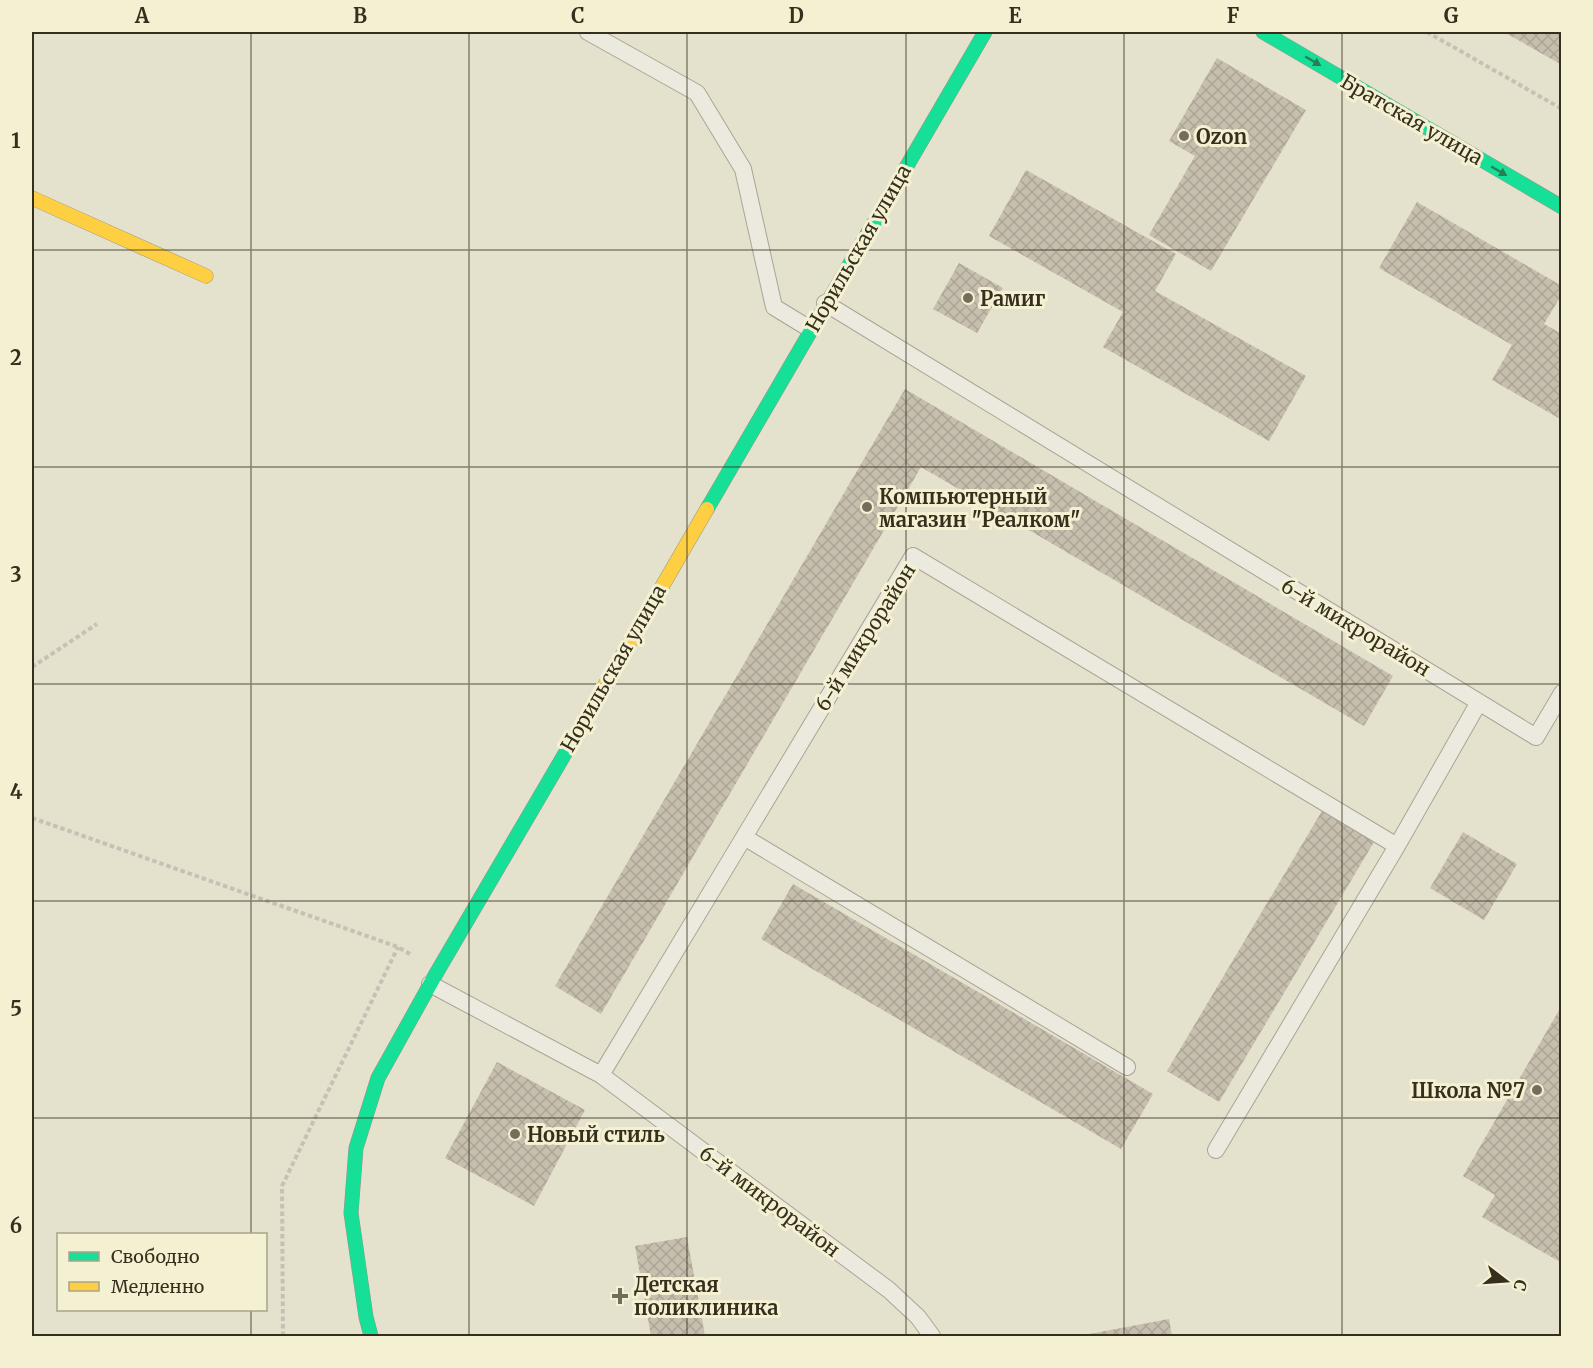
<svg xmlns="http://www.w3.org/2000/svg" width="1593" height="1368" font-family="Merriweather,serif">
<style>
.building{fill:url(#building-cross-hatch)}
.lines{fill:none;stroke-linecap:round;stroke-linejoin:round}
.lane-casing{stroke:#a9a596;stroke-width:18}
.fast-casing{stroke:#989586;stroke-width:15}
.slow-casing{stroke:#989586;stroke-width:15}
.path{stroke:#c5c2b5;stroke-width:4;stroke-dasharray:4.5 3;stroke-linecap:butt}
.lane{stroke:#eceadf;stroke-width:16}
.fast{stroke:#16e098;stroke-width:14}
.slow{stroke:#ffcf43;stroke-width:14}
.oneway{fill:#287f55}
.grid{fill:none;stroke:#372f1e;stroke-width:1.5;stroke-opacity:0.55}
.poi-dot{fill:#746d5b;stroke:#f4f1d3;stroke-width:2}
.labels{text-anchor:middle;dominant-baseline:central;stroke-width:6;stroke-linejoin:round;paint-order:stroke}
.street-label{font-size:20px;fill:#372f1e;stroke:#f4f1d3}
.poi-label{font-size:20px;font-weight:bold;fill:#372f1e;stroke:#f4f1d3;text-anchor:start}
.neatline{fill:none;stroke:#372f1e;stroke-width:2}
.grid-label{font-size:20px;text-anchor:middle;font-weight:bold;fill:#372f1e}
</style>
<defs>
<pattern id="building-cross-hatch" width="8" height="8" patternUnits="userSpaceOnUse" patternTransform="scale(1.5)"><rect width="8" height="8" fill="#c7bfae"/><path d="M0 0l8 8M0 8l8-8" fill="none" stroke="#aca495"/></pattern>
</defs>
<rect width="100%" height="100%" fill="#e4e1cd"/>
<path class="building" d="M1504 32H1562V65Z
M1217 58 1306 110 1211 271 1149 235 1195 156 1169 141Z
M1026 170 1176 254 1155 291 1306 376 1269 441 1103 347 1123 312 989 236Z
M1417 202 1562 286V294L1544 324 1562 334V420L1492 380 1512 345 1379 268Z
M959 263 1003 288 977 333 933 309Z
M905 389 1393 676 1364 726 921 467 601 1014 555 986Z
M1322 811 1374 842 1219 1102 1167 1071Z
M1463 832 1517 864 1484 920 1430 888Z
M793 884 1153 1094 1121 1149 761 939Z
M1562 1005V1263L1482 1217 1495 1195 1463 1176Z
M497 1062 585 1110 534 1206 445 1158Z
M687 1237 705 1336H651L635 1246Z
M1169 1319 1172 1336H1084V1335Z"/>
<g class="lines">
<defs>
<path id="lane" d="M588 32 697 93 743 169 774 307 810 329
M825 303 1536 737 1562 693
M744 837 1127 1067
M430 984 601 1075 913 556 1397 846
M601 1075 889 1290 918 1317 932 1336
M1216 1150 1397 846 1479 702"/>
<path id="fast" d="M1263 32 1562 207
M707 509 985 32
M371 1336 366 1317 351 1213 356 1148 378 1078 437 972 587 716"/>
<path id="slow" d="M32 198 206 276
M587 716 707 509"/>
</defs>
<use href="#lane" class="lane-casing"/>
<use href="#fast" class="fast-casing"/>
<use href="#slow" class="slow-casing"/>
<path class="path" d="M1427 32 1562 109
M32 667 97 624
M32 818 398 947 410 954
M283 1336 282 1186 398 947"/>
<use href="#lane" class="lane"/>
<use href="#fast" class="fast"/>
<use href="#slow" class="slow"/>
</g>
<defs><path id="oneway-solid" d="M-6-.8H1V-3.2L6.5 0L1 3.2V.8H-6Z" transform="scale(1.5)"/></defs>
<g class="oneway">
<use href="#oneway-solid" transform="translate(1313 61) rotate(30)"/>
<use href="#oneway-solid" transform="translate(1499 171) rotate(30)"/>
</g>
<path class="grid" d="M251 32V1234M469 32V1336M687 32V1336M906 32V1336M1124 32V1336M1342 32V1336M32 250H1562M32 467H1562M32 684H1562M32 901H1562M32 1118H1562M251 1310V1336"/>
<g class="poi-dot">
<circle cx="1184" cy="136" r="6"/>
<circle cx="968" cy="298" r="6"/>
<circle cx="867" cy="507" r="6"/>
<circle cx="1537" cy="1090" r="6"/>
<circle cx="515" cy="1134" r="6"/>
<path d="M617 1287h6v6h6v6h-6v6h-6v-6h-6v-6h6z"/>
</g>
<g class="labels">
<g class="street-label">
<text transform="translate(1412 119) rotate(30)">Братская улица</text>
<text transform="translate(858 248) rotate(-60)">Норильская улица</text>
<text transform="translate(1356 627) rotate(31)">6-й микрорайон</text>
<text transform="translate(865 637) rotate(-58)">6-й микрорайон</text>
<text transform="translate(613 668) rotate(-60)">Норильская улица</text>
<text transform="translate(770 1201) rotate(37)">6-й микрорайон</text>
</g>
<g class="poi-label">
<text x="1196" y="136">Ozon</text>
<text x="980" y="298">Рамиг</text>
<text x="879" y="496">Компьютерный<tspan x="879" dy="23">магазин "Реалком"</tspan></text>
<text x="1525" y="1090" text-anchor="end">Школа №7</text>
<text x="527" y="1134">Новый стиль</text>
<text x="634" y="1284">Детская<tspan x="634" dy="23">поликлиника</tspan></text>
</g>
</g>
<rect width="1593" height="1368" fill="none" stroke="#f4f1d3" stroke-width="66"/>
<rect x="57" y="1233" width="210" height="78" fill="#f4f1d3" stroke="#a8a38b" stroke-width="1.5"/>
<rect x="69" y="1252" width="30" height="9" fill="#16e098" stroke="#a8a38b" stroke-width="1.5"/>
<text x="111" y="1263" font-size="18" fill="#372f1e">Свободно</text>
<rect x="69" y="1282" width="30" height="9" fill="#ffcf43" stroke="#a8a38b" stroke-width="1.5"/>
<text x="111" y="1293" font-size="18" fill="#372f1e">Медленно</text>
<g transform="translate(1506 1281) rotate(107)" stroke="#f4f1d3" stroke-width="4.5" paint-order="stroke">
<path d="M0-4.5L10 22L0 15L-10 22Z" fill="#372f1e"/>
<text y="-9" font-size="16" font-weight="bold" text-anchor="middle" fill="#372f1e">С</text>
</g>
<rect x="33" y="33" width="1527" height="1302" class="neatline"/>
<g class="grid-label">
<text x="142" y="23">A</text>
<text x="360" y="23">B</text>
<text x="578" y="23">C</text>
<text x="796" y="23">D</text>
<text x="1015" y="23">E</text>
<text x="1233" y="23">F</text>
<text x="1451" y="23">G</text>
<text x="16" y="148">1</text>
<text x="16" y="365">2</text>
<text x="16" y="582">3</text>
<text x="16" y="799">4</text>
<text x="16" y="1016">5</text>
<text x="16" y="1233">6</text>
</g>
</svg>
